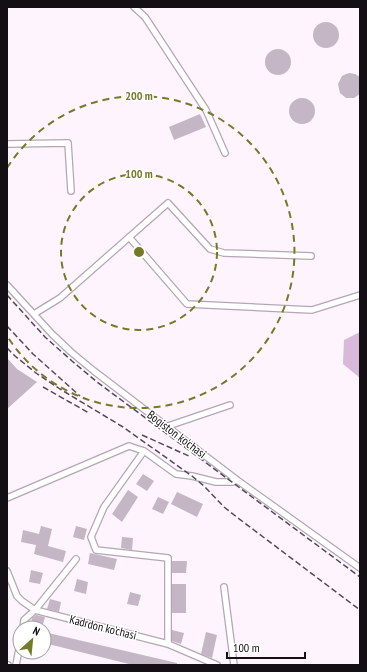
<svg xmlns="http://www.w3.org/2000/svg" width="367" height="672" font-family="'PT Sans Narrow',sans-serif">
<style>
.green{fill:#d8b9da}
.building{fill:#c5b6c6}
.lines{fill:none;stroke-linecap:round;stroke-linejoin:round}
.minor-casing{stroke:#b5a6b5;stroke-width:8}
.minor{stroke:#fff;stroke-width:5.5}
.rail{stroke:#524b53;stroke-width:1.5;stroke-dasharray:6 3;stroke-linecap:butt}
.ring{fill:none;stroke:#747b26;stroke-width:2;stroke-dasharray:7 5}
.labels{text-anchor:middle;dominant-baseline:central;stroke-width:3;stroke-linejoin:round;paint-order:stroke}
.street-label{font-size:12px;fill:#140f15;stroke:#fff}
.centre{fill:#747b26;stroke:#fff;stroke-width:2}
.ring-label{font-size:12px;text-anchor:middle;font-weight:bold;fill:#747b26;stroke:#fff;stroke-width:3;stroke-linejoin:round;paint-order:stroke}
</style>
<rect width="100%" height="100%" fill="#fdf4fe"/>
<path class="green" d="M360 332V378L343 364 344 340Z"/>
<path class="building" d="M313 35a13 13 0 1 1 26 0a13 13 0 1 1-26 0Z
M265 62a13 13 0 1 1 26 0a13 13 0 1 1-26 0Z
M350 73 355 74 360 77V94L354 98H346L340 93 339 89 338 84 342 76 346 74Z
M289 111a13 13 0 1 1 26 0a13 13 0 1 1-26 0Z
M200 114 206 127 174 140 169 127Z
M7 358 17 369 37 382 7 409Z
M143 474 154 481 147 491 136 484Z
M128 490 138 497 122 522 112 514Z
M177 492 203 504 197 517 171 504Z
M158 497 169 502 163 514 152 509Z
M41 526 52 529 48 546 66 551 63 562 34 554 36 545 21 542 23 530 39 534Z
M76 526 87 529 84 540 73 537Z
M122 537 133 538 132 550 121 548Z
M90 553 117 559 114 570 88 564Z
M172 561H187L186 573H172Z
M31 570 43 573 40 584 29 582Z
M77 579 88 582 86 594 74 591Z
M172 584H186V613H172Z
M130 592 141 595 138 606 127 604Z
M50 599 61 602 59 612 47 609Z
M36 615 45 617 42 628 31 626 32 618Z
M172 630 184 633 181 644 172 641Z
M44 632 177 663V665H133L44 643Z
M206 632 217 635 212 658 201 654Z"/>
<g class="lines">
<defs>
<path id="minor" d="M134 7 145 17 206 110 225 153
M7 144 68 143 71 191
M129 237 187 304 312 310 360 295
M7 285 52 334 71 352 94 371 237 480 360 568
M34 314 60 298 168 203 210 249 224 253 311 256
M168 426 230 405
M144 451 104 507 91 537 96 550 168 558V644
M7 498 129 446 144 451 176 474 192 476 216 482H233L237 480
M7 571 17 596 22 601 35 610 168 644 217 665
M224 587 234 665
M23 628 24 620 35 610 76 559
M7 665H8
M16 665 20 644"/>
</defs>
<use href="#minor" class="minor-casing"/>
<use href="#minor" class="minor"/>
<path class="rail" d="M7 295 45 337 72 361 97 382 360 577
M7 326 33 354 80 396
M7 348 15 356 36 373 60 389 123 427 192 476 204 486 224 507 238 518 360 610
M43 387 89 413
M142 435 191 457"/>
</g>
<g class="ring">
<circle cx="139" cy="252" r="78"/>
<path d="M7 168A156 156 0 1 1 7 336"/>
</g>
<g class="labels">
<g class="street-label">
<text transform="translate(177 434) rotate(37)">Bogiston ko'chasi</text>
<text transform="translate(103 627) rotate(14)">Kadrdon ko'chasi</text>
</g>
</g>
<circle cx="139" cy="252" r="6" class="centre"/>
<g class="ring-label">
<text x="139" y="100">200 m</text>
<text x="139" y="178">100 m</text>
</g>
<rect width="367" height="672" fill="none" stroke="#140f15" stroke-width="16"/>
<g transform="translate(32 640) rotate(27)"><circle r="19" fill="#ffffff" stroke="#a19fa1"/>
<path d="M0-3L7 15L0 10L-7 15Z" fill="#747b26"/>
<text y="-6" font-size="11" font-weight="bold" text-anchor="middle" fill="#140f15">N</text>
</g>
<path d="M227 652v6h78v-6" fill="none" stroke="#140f15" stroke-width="2"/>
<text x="233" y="652" font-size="12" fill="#140f15" stroke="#ffffff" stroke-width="3" paint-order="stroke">100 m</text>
</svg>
